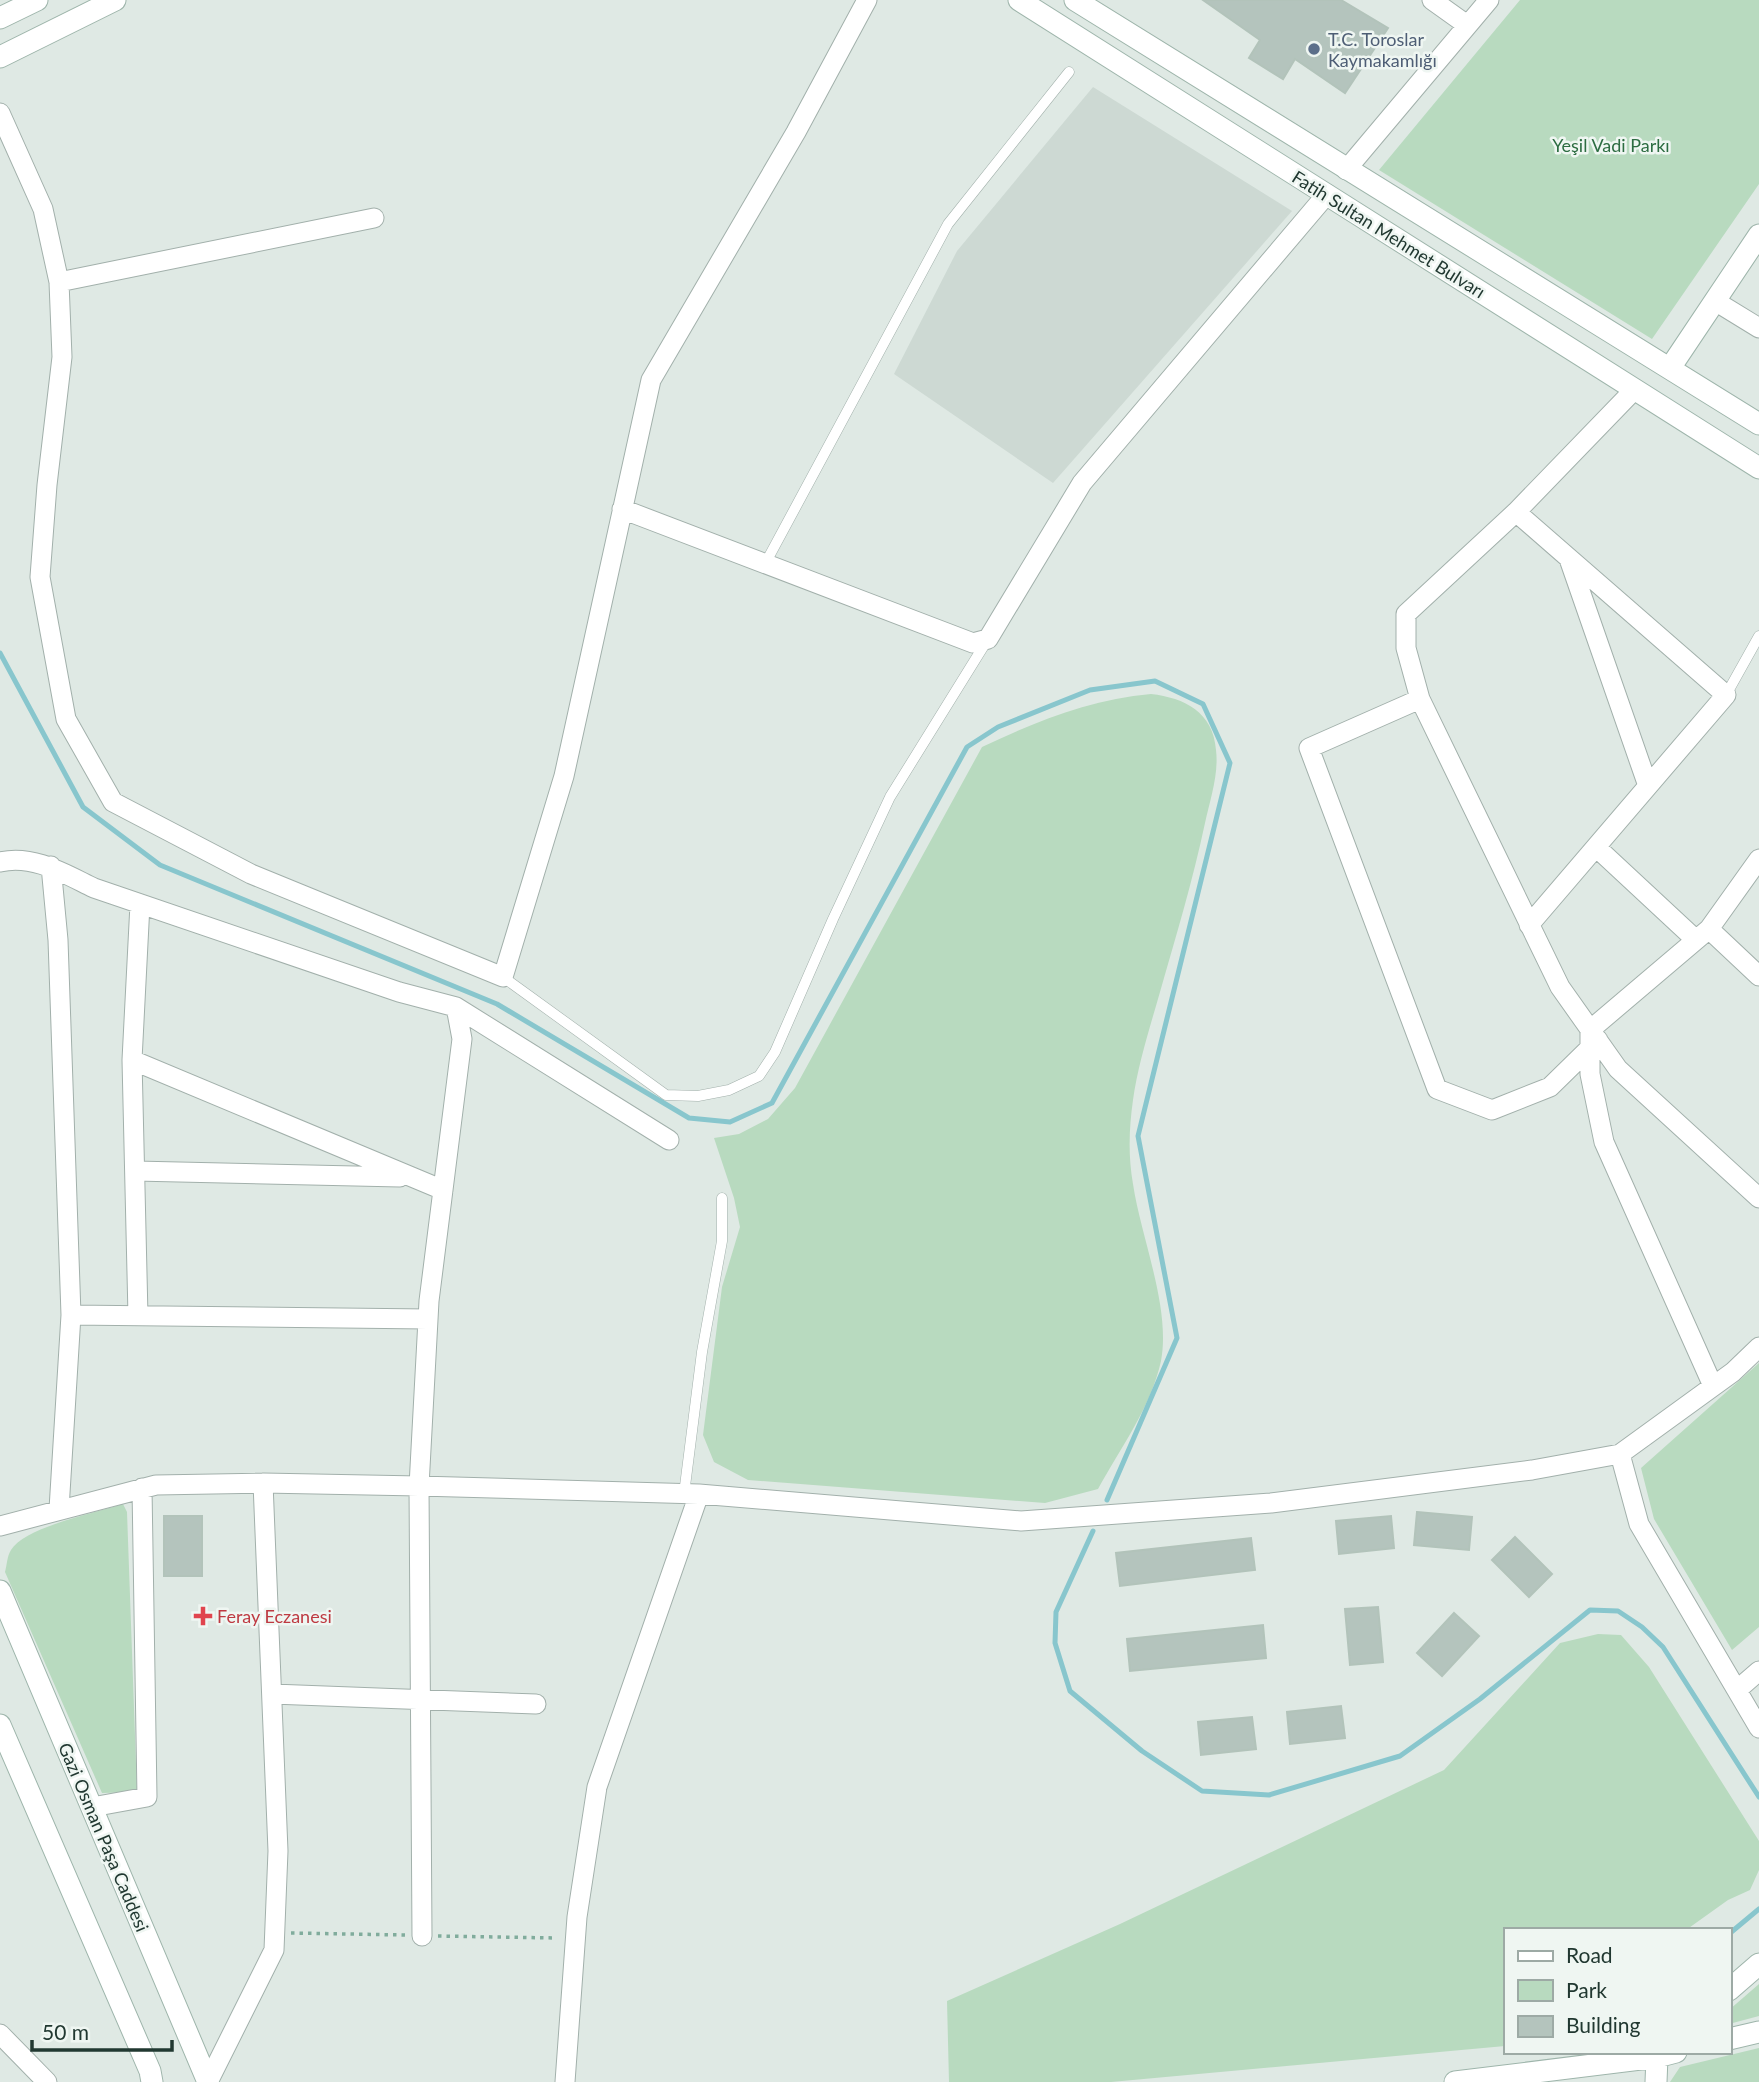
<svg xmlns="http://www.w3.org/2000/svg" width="1759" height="2082" font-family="Lato,sans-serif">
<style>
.built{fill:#cdd9d3}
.green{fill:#b8dabf}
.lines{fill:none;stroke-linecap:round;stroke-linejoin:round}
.stream{stroke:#88c6cd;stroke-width:5}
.building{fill:#b4c4bd;stroke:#b2c3ba;stroke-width:2}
.lane-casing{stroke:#a2b0ab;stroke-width:11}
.street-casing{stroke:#a2b0ab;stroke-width:21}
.secondary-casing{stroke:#9eb5ab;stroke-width:23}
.path{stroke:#80ac9c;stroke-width:3.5;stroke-dasharray:3.5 5;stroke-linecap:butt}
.lane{stroke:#fff;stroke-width:10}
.street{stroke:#fff;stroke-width:19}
.secondary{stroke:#fff;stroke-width:21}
.service-dot{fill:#5c6f8a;stroke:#eff6f2;stroke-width:2.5}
.health-dot{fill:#e0444e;stroke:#eff6f2;stroke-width:2.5}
.labels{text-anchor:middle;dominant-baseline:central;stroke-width:5;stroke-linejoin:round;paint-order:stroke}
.service-label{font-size:18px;fill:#4e5e75;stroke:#eff6f2;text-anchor:start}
.park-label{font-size:18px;fill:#2d6d42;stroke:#eff6f2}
.street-label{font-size:18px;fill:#213831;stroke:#eff6f2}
.health-label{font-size:18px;fill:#be3a42;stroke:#eff6f2;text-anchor:start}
</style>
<rect width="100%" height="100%" fill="#dfe9e4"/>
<path class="built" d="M1093 87 1292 211 1053 483 894 374 957 251Z"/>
<path class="green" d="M1520 0H1759V184L1652 339 1379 170Z
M1151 694C1185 698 1213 712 1216 750 1219 774 1210 800 1205 823 1193 880 1176 936 1160 992 1150 1027 1138 1064 1133 1100 1129 1128 1128 1156 1133 1184 1141 1238 1171 1308 1161 1361 1151 1407 1120 1449 1098 1489L1045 1503 748 1480 714 1462 703 1435 722 1287 740 1227 734 1198 714 1138 739 1134 768 1119 795 1088 982 747C1037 721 1091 699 1151 694Z
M1759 1363V1627L1732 1650 1654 1519 1641 1468Z
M123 1504 127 1512 137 1792 102 1793 5 1572C7 1565 7 1556 11 1550 25 1527 95 1513 123 1504Z
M1598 1634 1621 1635 1649 1667 1759 1841V1870L1750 1890 1728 1900 1686 1930H1505V2046L1111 2082H949L947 2001 1120 1924 1444 1770 1560 1643Z
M1759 1984V2016L1729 2024V2010Z
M1759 2048V2082H1670L1680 2067Z"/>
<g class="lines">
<path class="stream" d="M0 653 83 807 160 865 497 1004 689 1118 730 1122 772 1103 967 747 998 727 1090 690 1155 681 1203 704 1230 763 1138 1136 1177 1338 1107 1500
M1093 1531 1056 1612 1055 1643 1070 1691 1142 1751 1202 1791 1269 1795 1400 1756 1480 1699 1590 1610 1618 1611 1642 1627 1663 1647 1759 1797
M1729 1934 1759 1909"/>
</g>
<path class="building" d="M1203 0H1341L1388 28 1345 93 1295 59 1283 79 1249 58 1260 40Z
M1417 1512 1472 1517 1469 1550 1414 1545Z
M164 1516H202V1576H164Z
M1391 1516 1394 1548 1339 1554 1336 1521Z
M1515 1537 1552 1574 1529 1597 1492 1560Z
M1251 1538 1255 1570 1120 1586 1116 1553Z
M1378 1607 1383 1662 1350 1665 1345 1609Z
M1454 1613 1479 1636 1442 1676 1417 1653Z
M1263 1625 1266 1658 1130 1671 1127 1639Z
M1341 1706 1345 1738 1290 1744 1287 1712Z
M1252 1717 1256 1749 1201 1755 1198 1722Z"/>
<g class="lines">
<defs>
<path id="lane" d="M765 564 948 224 1069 72
M1726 695 1759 636
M503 977 666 1095 698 1096 729 1090 759 1076 775 1052 833 919 890 797 988 639
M684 1494 702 1352 722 1241V1198"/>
<path id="street" d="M1432 0 1467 25
M0 113 43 209 59 282 62 357 47 485 40 577 66 719 113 802 251 874 503 977 564 776 651 380 796 132 867 0
M1346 170 1489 0
M59 282 374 218
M1715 301 1759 328
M1635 389 1516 512 1406 614V648L1420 699 1560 987 1618 1069 1759 1198
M622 509 973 643 988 639 1082 483 1327 194
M1516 512 1726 695 1529 925
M1569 559 1648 786
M1420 699 1309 748 1437 1089 1492 1110 1550 1087 1598 1040
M1596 847 1696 940
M0 862C33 854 65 874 94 888L399 992 456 1007 669 1140
M51 866 58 940 71 1315 59 1509
M140 904 132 1060 443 1190
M1709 929 1759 976
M132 1060 138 1316
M135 1171 400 1177
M71 1315 428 1319
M1713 1386 1604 1142 1590 1074V1030L1709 929 1759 859
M1620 1454 1639 1524 1759 1728
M0 1526 156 1485 263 1483 419 1486 699 1494 1021 1521 1271 1503 1532 1470 1620 1454 1733 1372 1759 1347
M1737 1690 1759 1671
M272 1694 536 1704
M92 1807 147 1797 142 1488
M422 1936 419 1486 429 1301 462 1039 456 1007
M0 2034 47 2082
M208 2082 274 1950 278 1851 263 1483
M565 2082 577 1917 597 1787 699 1494"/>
<path id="secondary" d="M1019 0 1759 468
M1075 0 1759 424
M0 18 37 0
M0 57 115 0
M1670 368 1759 235
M0 1591 208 2082
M0 1725 150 2071 152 2082
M1729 1990 1759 1964
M1729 2039 1759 2032
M1455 2082 1657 2057 1676 2052
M1656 2082 1657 2057 1662 2052"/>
</defs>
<use href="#lane" class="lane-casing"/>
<use href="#street" class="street-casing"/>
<use href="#secondary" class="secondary-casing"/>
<path class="path" d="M291 1933 406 1935
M438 1936 556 1938"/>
<use href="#lane" class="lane"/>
<use href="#street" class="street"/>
<use href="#secondary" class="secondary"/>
</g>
<circle class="service-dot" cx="1314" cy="49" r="7"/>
<path class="health-dot" d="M199.5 1605.5h7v7h7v7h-7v7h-7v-7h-7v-7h7z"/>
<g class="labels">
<g class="service-label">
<text x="1328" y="39">T.C. Toroslar<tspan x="1328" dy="21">Kaymakamlığı</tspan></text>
</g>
<g class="park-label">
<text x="1611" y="145">Yeşil Vadi Parkı</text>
</g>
<g class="street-label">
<text transform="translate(1389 234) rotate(32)">Fatih Sultan Mehmet Bulvarı</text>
<text transform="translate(104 1837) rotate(67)">Gazi Osman Paşa Caddesi</text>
</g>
<g class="health-label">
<text x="217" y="1616">Feray Eczanesi</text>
</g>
</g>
<rect x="1504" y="1928" width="228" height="126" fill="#eff6f2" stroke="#9daaa5" stroke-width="2"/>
<rect x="1518" y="1951" width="35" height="10" fill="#ffffff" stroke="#9daaa5" stroke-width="2"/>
<text x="1566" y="1963" font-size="21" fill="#213831">Road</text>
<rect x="1518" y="1980" width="35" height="21" fill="#b8dabf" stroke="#9daaa5" stroke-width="2"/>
<text x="1566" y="1998" font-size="21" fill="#213831">Park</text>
<rect x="1518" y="2016" width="35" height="21" fill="#b4c4bd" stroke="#9daaa5" stroke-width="2"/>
<text x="1566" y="2033" font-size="21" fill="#213831">Building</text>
<path d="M32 2040v10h140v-10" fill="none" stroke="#213831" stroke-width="3.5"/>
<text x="42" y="2040" font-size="21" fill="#213831" stroke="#eff6f2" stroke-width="5" paint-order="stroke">50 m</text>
</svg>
